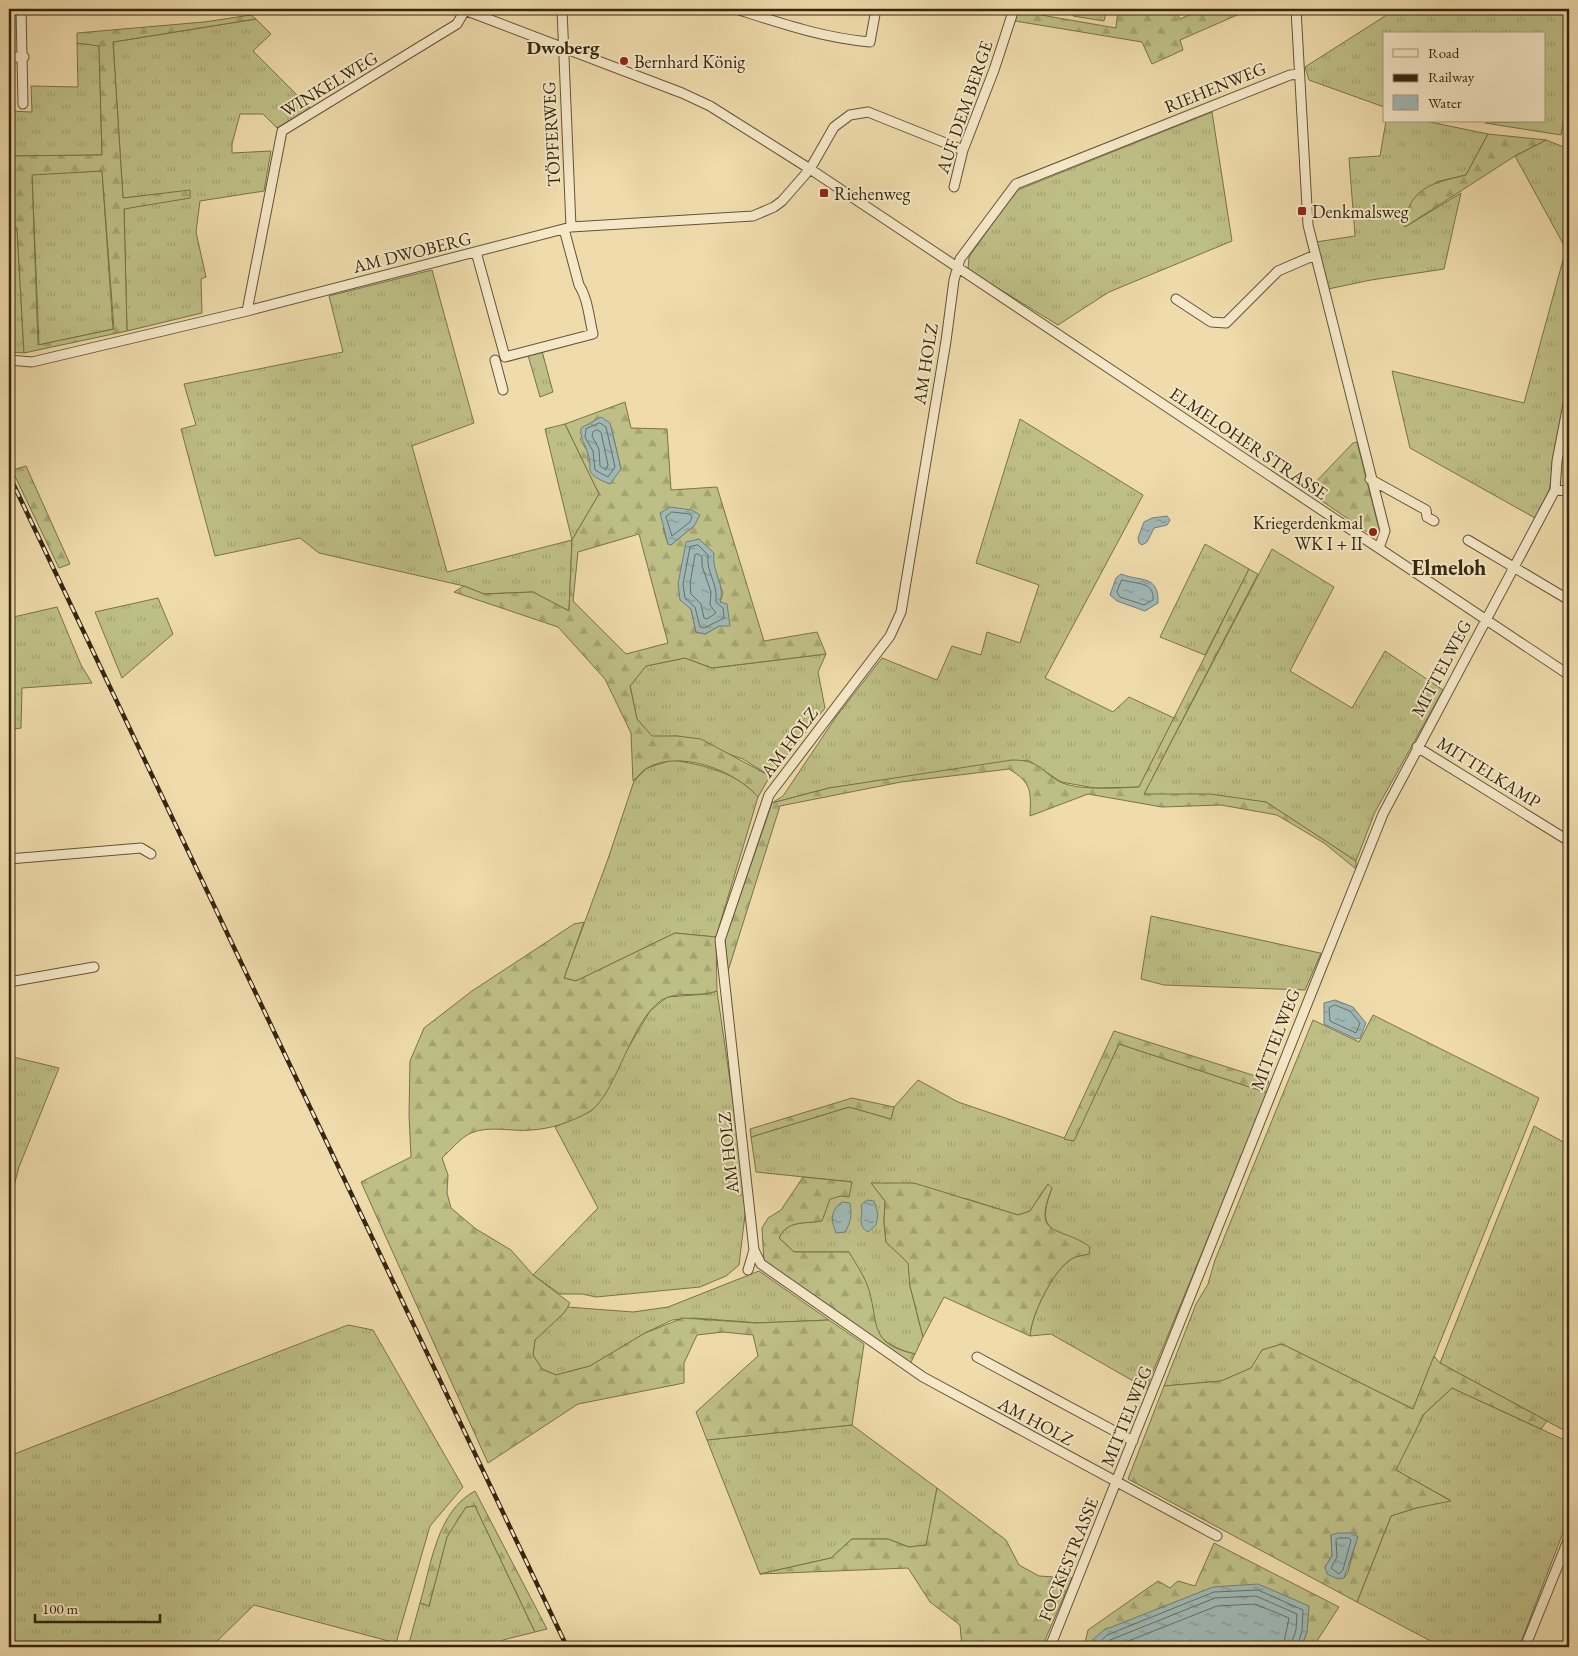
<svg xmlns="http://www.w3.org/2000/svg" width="1578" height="1656" font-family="'EB Garamond',serif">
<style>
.grass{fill:url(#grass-tufts);stroke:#7a724a}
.forest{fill:url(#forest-firs);stroke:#7a724a;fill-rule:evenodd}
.water{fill:url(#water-ripples);stroke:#757e73}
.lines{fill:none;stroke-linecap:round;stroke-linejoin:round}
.shore{stroke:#6a6f62;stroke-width:1}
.minor-casing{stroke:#645336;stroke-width:11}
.minor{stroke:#f5e8c8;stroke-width:9}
.rail-casing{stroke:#35260f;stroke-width:4.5}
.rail{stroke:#f5e8c8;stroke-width:2.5;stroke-dasharray:8;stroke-linecap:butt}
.poi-dot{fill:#8f2418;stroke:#f5e8c8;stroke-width:2}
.labels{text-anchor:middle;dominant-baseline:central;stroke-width:4;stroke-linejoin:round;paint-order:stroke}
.poi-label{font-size:18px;fill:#35260f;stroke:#f5e8c8;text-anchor:start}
.street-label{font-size:18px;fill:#35260f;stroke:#f5e8c8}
.neighbourhood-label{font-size:19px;font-weight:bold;fill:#35260f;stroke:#f5e8c8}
.district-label{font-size:22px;font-weight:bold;fill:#35260f;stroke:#f5e8c8}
</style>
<defs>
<pattern id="grass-tufts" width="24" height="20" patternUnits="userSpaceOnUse" patternTransform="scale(1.25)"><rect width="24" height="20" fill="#bebf86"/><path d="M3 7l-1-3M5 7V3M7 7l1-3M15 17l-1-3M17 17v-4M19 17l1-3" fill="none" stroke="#a4a472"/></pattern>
<pattern id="forest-firs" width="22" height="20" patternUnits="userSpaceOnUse" patternTransform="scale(1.25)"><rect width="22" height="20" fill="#bebf86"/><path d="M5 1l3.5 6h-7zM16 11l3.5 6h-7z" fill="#a4a472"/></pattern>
<pattern id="water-ripples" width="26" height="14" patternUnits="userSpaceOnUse" patternTransform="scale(1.25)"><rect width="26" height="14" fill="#9fb8b5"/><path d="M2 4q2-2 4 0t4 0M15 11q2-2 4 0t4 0" fill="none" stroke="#829592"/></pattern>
</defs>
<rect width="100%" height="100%" fill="#efdbab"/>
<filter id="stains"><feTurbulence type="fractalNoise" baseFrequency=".004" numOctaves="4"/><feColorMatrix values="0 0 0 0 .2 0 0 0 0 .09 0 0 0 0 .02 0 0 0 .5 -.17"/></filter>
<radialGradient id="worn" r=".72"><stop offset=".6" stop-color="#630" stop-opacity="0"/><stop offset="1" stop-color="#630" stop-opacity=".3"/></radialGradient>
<path class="grass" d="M1074 9H1107L1104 21 1073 16Z
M1396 9H1569V84L1561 135 1485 123 1544 121V34H1384V107L1309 80 1305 67Z
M256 19 271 34 253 51 310 108 277 128 263 114H240L232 144V153L271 151 264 191 200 201 196 232 206 277 201 279 202 313 127 331 124 208 189 198 190 191 123 198 113 42Z
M77 43 99 45 102 155 11 156 9 205V111L32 112 31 86 78 87Z
M1212 112 1232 241 1109 292 1058 325 968 270 969 257 1015 191Z
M1386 121H1425L1488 134 1466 175 1436 182 1405 227 1461 193 1444 269 1371 280 1328 289 1316 242 1355 236 1349 158 1380 156Z
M1546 140 1569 149V386L1549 491 1535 518 1410 448 1392 371 1524 403 1566 249 1515 156Z
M102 171 113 329 39 345 32 174Z
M9 227H17L24 353 9 352Z
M432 270 474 423 412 446 447 572 572 540 545 429 565 424 599 494 572 540 569 611 533 592 484 594 464 586 319 553 300 538 215 556 181 429 196 425 184 384 343 352 329 296Z
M542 351 553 392 540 397 528 355Z
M1020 419 1143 495 1045 678 1113 712 1129 697 1174 718 1139 787 1095 788 1061 782 1028 760 829 788 772 803 783 796 836 717 882 658 937 680 952 646 981 655 987 632 1020 643 1039 585 976 563Z
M1205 544 1249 569 1205 655 1160 637Z
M1272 549 1334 587 1290 671 1352 708 1385 651 1443 690 1375 812 1356 861 1266 802 1144 794Z
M158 598 173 634 122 678 95 612Z
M57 607 81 665 92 683 22 688 21 728 9 730V618Z
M826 654 818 672 825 708 770 776 743 759 677 736 652 737 637 719 630 685 646 666 685 658 712 668Z
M672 760C704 765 736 772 758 797L716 937 675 933 576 981 564 978 608 859 634 781 647 768Z
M1151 916 1320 953H1321L1305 990 1164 985 1141 979Z
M717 991 747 1198 739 1265 726 1276 700 1287 596 1297 582 1294H560L533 1275 598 1208 555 1127 591 1111 650 1011 667 997 708 994Z
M1373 1015 1539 1098 1413 1409 1282 1344 1262 1350 1252 1368 1221 1381 1164 1386 1196 1304 1208 1284 1215 1260 1313 1020 1359 1042Z
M1119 1044 1268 1093 1149 1381V1390L1051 1334 1030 1336C1031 1315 1054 1268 1073 1258 1078 1256 1084 1255 1089 1254L1083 1242C1048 1230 1037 1227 1052 1188L1048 1184 1030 1211 1018 1215 967 1199 872 1184 885 1201 884 1222 886 1242 909 1263 910 1286 923 1337 915 1354C902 1351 882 1343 876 1330 866 1307 858 1276 849 1252H794L779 1238C787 1220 804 1224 821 1221L830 1198 841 1196 852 1182 756 1172 751 1137 849 1107 891 1119 894 1107 918 1080 958 1102 1073 1141Z
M9 1056 59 1068 19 1167 9 1204Z
M1534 1126 1569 1145V1433L1440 1363Z
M759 1271 829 1320 760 1323 694 1318 672 1320 645 1333 590 1366 556 1375 542 1369 533 1355 535 1339 564 1313 567 1307 633 1312 668 1307Z
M348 1325 373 1330 463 1487 430 1526 396 1643 254 1605 211 1647H9V1456Z
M1452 1388 1569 1442V1517L1519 1647H1442L1357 1602 1391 1516 1416 1508 1450 1500 1395 1470 1424 1414Z
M852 1425 937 1488 927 1545 909 1547 888 1539H852L831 1558 760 1574 707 1440Z
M475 1506 535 1632 503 1640 504 1647H408L420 1603 429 1606 447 1536 466 1507Z"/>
<path class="forest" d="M1118 9H1175L1180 19 1203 9H1243L1244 12 1180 40 1183 50 1152 64 1142 42 1015 21 1018 11 1116 28Z
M251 15 256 19 113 42 123 198 190 190V198L124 209 127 331 24 353 17 228 9 227 11 156 102 155 99 46 77 43V33L204 22ZM102 171 114 329 38 345 32 175Z
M1488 134 1546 140 1515 156 1405 227C1403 218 1406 214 1410 205 1421 183 1444 181 1466 175Z
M625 402 631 428 667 429 671 490 717 487 764 641 817 632 826 654 712 668 685 658 646 666 630 686 637 719 652 736H677L701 739 770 776 758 797C736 771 680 749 647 768 642 771 637 777 633 781L631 733 605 679 558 627 454 592 464 586 484 594 533 592 569 611 572 540 599 494 565 424ZM613 435 621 469 588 461V452L580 439ZM694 526 671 545 668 544 663 528ZM639 534 668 643 626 654 573 601 578 552ZM712 563 723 593 720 602 719 626 705 634 696 632 691 609Z
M1357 442 1379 529 1372 535 1307 491 1353 443Z
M26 466 70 564 59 568 12 470Z
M1249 569 1258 574 1144 794H1210L1266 802 1356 861V869L1324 843 1277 815 1221 805 1162 807 1088 794 1030 816C1031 791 1032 783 1009 769L901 782 780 806 728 971 725 940 772 803 829 788 1012 760C1040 760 1039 770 1060 782 1079 791 1118 788 1139 787Z
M584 922 564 978 576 981 675 933 716 937 717 991C701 997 683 992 668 997 633 1009 617 1096 589 1112 571 1122 551 1129 531 1130 512 1132 490 1125 471 1133 461 1137 450 1151 442 1158L448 1175 447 1193 451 1208 476 1229 511 1250 533 1275 570 1303 564 1313 535 1340 533 1355 542 1369 556 1375 590 1366 645 1333 683 1318 756 1323 829 1320 864 1344 852 1425 707 1440 696 1412 758 1356 753 1335 723 1332 697 1335 684 1363V1383L578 1404 488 1463 361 1182 411 1157 409 1115 410 1061 424 1028 472 991 574 924Z
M1114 1031 1268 1080 1270 1087 1268 1093 1119 1044 1074 1141 1064 1139Z
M852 1098 894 1107 891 1119 849 1107 751 1137 750 1129Z
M803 1177 852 1182 849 1197 841 1196 830 1199 822 1221C804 1224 787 1220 779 1238L794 1252H849C856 1264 865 1277 869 1290 879 1325 869 1344 915 1354L910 1364 764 1263 762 1228 768 1218 781 1210Z
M871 1183H914L1018 1215 1030 1211 1048 1184 1052 1188C1031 1240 1061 1225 1090 1247L1089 1254C1084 1255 1078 1256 1073 1258 1054 1268 1031 1315 1030 1336L944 1297 923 1337 910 1286 908 1263 886 1242 884 1222 885 1201Z
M1282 1344 1413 1409 1434 1356 1440 1363 1547 1421 1541 1429 1452 1388 1424 1414 1396 1470 1451 1501 1416 1508 1391 1516 1357 1602 1128 1479 1164 1386 1221 1381 1251 1368 1262 1350ZM1331 1535 1357 1537 1348 1572 1344 1578 1325 1567 1332 1556Z
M937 1488 1006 1540 1019 1565 1039 1576 1072 1578 1042 1647H1002L990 1643 982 1644 978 1647H962L960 1625 930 1602 908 1568 760 1574 831 1558 852 1539H888L909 1547 926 1545Z
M475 1491 547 1629 535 1632 475 1506 466 1507 447 1537 429 1606 420 1603C431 1565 437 1511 475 1491Z
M1214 1543 1339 1607 1313 1647H1301L1307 1632 1084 1647 1088 1630 1158 1581 1170 1588 1178 1581 1195 1586Z"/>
<path class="water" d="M601 417 610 423 621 469 610 484C580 472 595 471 587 451 584 441 580 438 581 428Z
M670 507 692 510 700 515 694 526 671 545 668 544 660 513Z
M1167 516 1170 520 1167 525 1154 528 1147 542 1142 545 1139 543 1138 538 1144 522 1152 518Z
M699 539 714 553C711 571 726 585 720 602L727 604 730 626H719L705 634 696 632 691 609 680 600 678 584 686 542Z
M1121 574C1140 582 1159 574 1158 603L1145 611 1117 601 1110 595 1116 578Z
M1335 1000 1353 1007 1366 1023 1360 1038 1356 1039 1324 1024V1003Z
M867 1200 874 1201 878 1214 876 1225 868 1232C856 1225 864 1216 861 1205Z
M842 1202 850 1203C852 1215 851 1222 845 1232L836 1233C831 1221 830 1210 842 1202Z
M1338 1533H1354L1358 1537 1344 1578 1338 1579 1327 1574 1325 1567 1332 1556 1331 1535Z
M1258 1584 1309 1606 1307 1632 1301 1647H1090L1089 1643 1104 1630 1213 1587Z"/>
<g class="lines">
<path class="shore" d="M600 423 606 427 615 467 608 477 595 470 593 451 585 437 586 429Z
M597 430 601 432 608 465 606 470 600 466 599 449 592 436 593 432Z
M672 512 690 514 692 517 690 522 672 536 666 517Z
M698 545 708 555C706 573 718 582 716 602L723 608 724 618 704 628 700 627 695 607 685 598 683 584 690 547Z
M698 554 702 557V566L711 592 710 605 716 613 707 619 704 618 701 604 691 594 690 584 695 555Z
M1122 580C1134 584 1155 581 1153 600L1144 605 1120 597 1117 592Z
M1335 1005 1350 1011 1360 1023 1356 1033 1330 1021 1329 1008Z
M1339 1538H1349L1351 1540 1343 1570 1339 1574 1331 1568 1337 1557 1336 1540Z
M1094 1647 1107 1635 1214 1592 1258 1590 1303 1610 1302 1631 1297 1647
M1101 1647 1110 1640 1215 1598 1256 1596 1297 1614 1296 1630 1290 1647
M1113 1647 1217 1606 1255 1604 1289 1618 1283 1647"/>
<defs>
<path id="minor" d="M21 9 23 104
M462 9 682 93 710 106 810 169 1569 675
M562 9 571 227
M736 9C780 23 823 38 870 42L876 9
M1296 9 1308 225 1385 531 1379 548
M9 57H24
M954 187 963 150 994 70 1014 9
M476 252 505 357 593 334C589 318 588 299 579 285L564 229
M1176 299 1211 322 1226 323 1278 271 1315 255
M247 311 282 131 457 24 465 10
M9 360 32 362 247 311 571 227 753 216 774 207 782 201 810 169 834 127 850 115 868 112 963 150
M495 360 503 390
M1370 479 1426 510 1427 517 1434 521
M1555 490 1569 491
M1468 540 1569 600
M1417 747 1569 841
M9 859 141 848 151 854
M9 982 94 967
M754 1250 761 1264 923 1377 1217 1536
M748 1270 754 1250 720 940 769 795 890 636 901 612 946 341 954 280 960 259 1016 184 1290 75 1299 74
M977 1357 1133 1441
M1050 1647 1383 814 1555 490 1557 461 1569 399
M1525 1647 1569 1538"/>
</defs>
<use href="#minor" class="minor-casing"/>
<use href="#minor" class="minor"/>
<defs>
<path id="rail" d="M9 475 567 1647"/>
</defs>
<use href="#rail" class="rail-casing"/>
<use href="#rail" class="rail"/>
</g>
<g class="poi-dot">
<circle cx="624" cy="61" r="5"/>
<rect x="819" y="188" width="10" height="10" rx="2.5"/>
<rect x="1297" y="206" width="10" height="10" rx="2.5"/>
<circle cx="1373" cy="532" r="5"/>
</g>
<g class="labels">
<g class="poi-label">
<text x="634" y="61">Bernhard König</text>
<text x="834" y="193">Riehenweg</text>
<text x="1312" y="211">Denkmalsweg</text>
<text x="1363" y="522" text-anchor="end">Kriegerdenkmal<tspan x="1363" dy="21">WK I + II</tspan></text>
</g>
<g class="street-label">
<text transform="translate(329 84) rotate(-31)">WINKELWEG</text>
<text transform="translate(1215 87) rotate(-22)">RIEHENWEG</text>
<text transform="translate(964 107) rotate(-71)">AUF DEM BERGE</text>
<text transform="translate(551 134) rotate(-93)">TÖPFERWEG</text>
<text transform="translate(412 252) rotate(-14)">AM DWOBERG</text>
<text transform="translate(925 364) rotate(-81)">AM HOLZ</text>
<text transform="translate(1249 443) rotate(34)">ELMELOHER STRASSE</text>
<text transform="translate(1441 668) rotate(-62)">MITTELWEG</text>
<text transform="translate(789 742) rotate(-53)">AM HOLZ</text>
<text transform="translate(1489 772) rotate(32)">MITTELKAMP</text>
<text transform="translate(1275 1039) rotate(-69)">MITTELWEG</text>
<text transform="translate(728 1153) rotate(-96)">AM HOLZ</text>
<text transform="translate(1126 1416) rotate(-68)">MITTELWEG</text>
<text transform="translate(1036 1421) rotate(28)">AM HOLZ</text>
<text transform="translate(1068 1559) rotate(-68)">FOCKESTRASSE</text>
</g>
<g class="neighbourhood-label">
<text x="563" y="47">Dwoberg</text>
</g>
<g class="district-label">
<text x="1449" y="567">Elmeloh</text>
</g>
</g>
<rect width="1578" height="1656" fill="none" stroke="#efdbab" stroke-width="30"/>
<rect x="10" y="10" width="1558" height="1636" fill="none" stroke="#35260f" stroke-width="2.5"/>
<rect x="15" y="15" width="1548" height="1626" fill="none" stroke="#35260f"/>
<rect x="1383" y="32" width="162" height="90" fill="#f5e8c8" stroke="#a89a7e"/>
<rect x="1393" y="49" width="25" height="8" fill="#f5e8c8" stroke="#a89a7e"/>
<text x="1428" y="58" font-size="15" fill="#35260f">Road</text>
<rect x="1393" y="74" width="25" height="8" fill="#35260f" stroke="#a89a7e"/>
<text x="1428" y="82" font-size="15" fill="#35260f">Railway</text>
<rect x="1393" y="95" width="25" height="15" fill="url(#water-ripples)" stroke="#a89a7e"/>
<text x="1428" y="108" font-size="15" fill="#35260f">Water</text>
<path d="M35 1614v8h125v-8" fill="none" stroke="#35260f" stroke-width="2.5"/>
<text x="42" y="1614" font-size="15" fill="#35260f" stroke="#f5e8c8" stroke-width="4" paint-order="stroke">100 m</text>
<rect width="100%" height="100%" filter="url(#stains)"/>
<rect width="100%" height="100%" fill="url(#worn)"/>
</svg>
